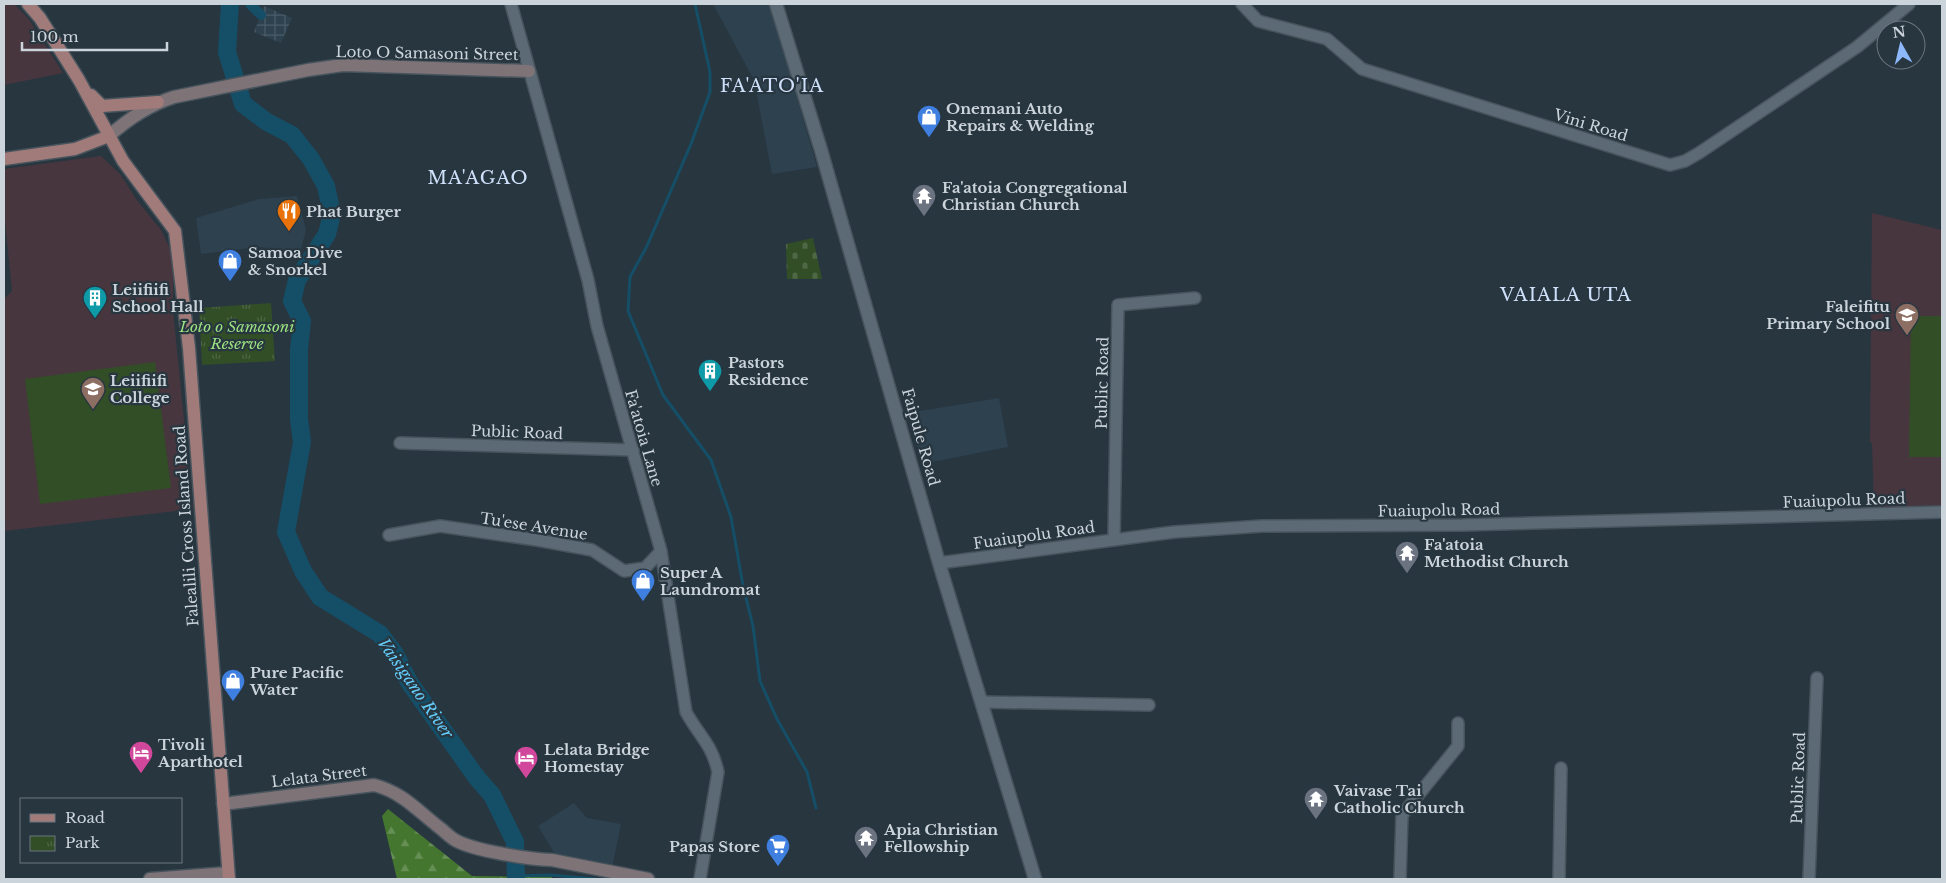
<svg xmlns="http://www.w3.org/2000/svg" width="1946" height="883" font-family="'Libre Baskerville',serif">
<style>
.built{fill:#2d414f}
.industrial{fill:url(#industrial-grid)}
.education{fill:#48363f}
.grass{fill:#314e26}
.forest{fill:url(#forest-firs)}
.cemetery{fill:url(#cemetery-stones)}
.park{fill:url(#park-tufts)}
.lines{fill:none;stroke-linecap:round;stroke-linejoin:round}
.stream{stroke:#154f67;stroke-width:3}
.canal{stroke:#154f67;stroke-width:10}
.river{stroke:#154f67;stroke-width:18}
.minor-casing{stroke:#48545d;stroke-width:14}
.tertiary-casing{stroke:#48545d;stroke-width:15}
.secondary-casing{stroke:#48545d;stroke-width:15}
.primary-casing{stroke:#48545d;stroke-width:15}
.minor{stroke:#5b6a75;stroke-width:11}
.tertiary{stroke:#5b6a75;stroke-width:12}
.secondary{stroke:#7e7377;stroke-width:12}
.primary{stroke:#a17b79;stroke-width:12}
.labels{text-anchor:middle;dominant-baseline:central;stroke-width:4.5;stroke-linejoin:round;paint-order:stroke}
.street-label{font-size:15px;fill:#ccd4db;stroke:#283640}
.poi-label{font-size:15px;font-weight:bold;fill:#ccd4db;stroke:#283640;text-anchor:start}
.park-label{font-size:15px;font-style:italic;fill:#9ce281;stroke:#283640}
.water-label{font-size:16px;font-style:italic;fill:#65cdfc;stroke:#283640}
.quarter-label{font-size:18px;letter-spacing:1px;fill:#cfe0fa;stroke:#283640}
</style>
<defs>
<pattern id="industrial-grid" width="8" height="8" patternUnits="userSpaceOnUse" patternTransform="scale(1.25)"><rect width="8" height="8" fill="#2d414f"/><path d="M0 4h8M4 0v8" fill="none" stroke="#4a5c68"/></pattern>
<pattern id="forest-firs" width="22" height="20" patternUnits="userSpaceOnUse" patternTransform="scale(1.25)"><rect width="22" height="20" fill="#44762f"/><path d="M5 1l3.5 6h-7zM16 11l3.5 6h-7z" fill="#668f56"/></pattern>
<pattern id="cemetery-stones" width="16" height="16" patternUnits="userSpaceOnUse" patternTransform="scale(1.25)"><rect width="16" height="16" fill="#314e26"/><path d="M2 7V4a2 2 0 0 1 4 0v3zM10 15v-3a2 2 0 0 1 4 0v3z" fill="#4e6745"/></pattern>
<pattern id="park-tufts" width="24" height="20" patternUnits="userSpaceOnUse" patternTransform="scale(1.25)"><rect width="24" height="20" fill="#314e26"/><path d="M3 7l-1-3M5 7V3M7 7l1-3M15 17l-1-3M17 17v-4M19 17l1-3" fill="none" stroke="#4e6745"/></pattern>
</defs>
<rect width="100%" height="100%" fill="#283640"/>
<path class="built" d="M713 4H770L817 167 772 174 754 80Z
M297 196 306 230 301 249 286 250 259 247 201 254 196 218 259 199Z
M999 398 1008 447 922 464 908 413Z
M574 803 587 818 621 824 612 868 556 856 538 826Z"/>
<path class="industrial" d="M264 6 292 18 281 43 254 32Z"/>
<path class="education" d="M4 4H14L28 18 63 73 4 85Z
M101 156 121 175 136 199 161 230 173 255V311L193 509 4 531V299L12 291 4 211V169Z
M1872 213 1942 230V505L1874 508 1872 444 1870 441Z"/>
<path class="grass" d="M1911 316H1942V457H1909Z
M155 362 171 488 40 504 25 379Z"/>
<path class="forest" d="M388 809 472 876 552 877V879H397L382 816Z"/>
<path class="cemetery" d="M813 238 822 279H787L786 244Z"/>
<path class="park" d="M271 303 275 361 202 365 199 308Z"/>
<g class="lines">
<path class="stream" d="M695 4 710 72V92L691 144 647 246 630 277 628 311 663 395 711 460 731 517 743 586 753 626 760 681 777 719 807 772 816 808
M516 876 550 875 596 879"/>
<path class="canal" d="M250 4 261 15"/>
<path class="river" d="M230 4 227 52 243 104 267 122 292 135 311 159 326 186 332 214 327 234 297 280 292 301 302 321 299 350V419L302 442 286 532 303 571 320 597 380 634 395 654 409 682 477 778 492 795 515 842 516 879"/>
<defs>
<path id="minor" d="M511 4 588 280 597 326 661 551 686 712C699 736 712 744 718 772L700 879
M1242 4 1258 21 1327 39 1362 69 1670 165 1685 161 1699 153 1857 47 1909 4
M400 443 633 450
M389 535 440 526 537 540 592 550 624 571 645 568 661 551
M1114 539 1118 305 1195 298
M939 563 1174 532 1262 526 1463 525 1942 512
M982 702 1149 705
M1400 879 1402 815 1458 746V723
M1559 879 1561 768
M1809 879 1817 678"/>
<path id="tertiary" d="M776 4 821 150 939 563 1035 879"/>
<path id="secondary" d="M109 136C129 118 149 105 174 97L308 70 343 65 529 71
M223 804 374 785C402 792 418 811 440 828 445 832 450 837 455 840 474 851 529 859 552 860L648 879
M150 879 228 873"/>
<path id="primary" d="M28 4 40 18 79 80 123 161 175 231 189 348 229 879
M91 95 102 106 158 102
M4 159 75 149 109 136"/>
</defs>
<use href="#minor" class="minor-casing"/>
<use href="#tertiary" class="tertiary-casing"/>
<use href="#secondary" class="secondary-casing"/>
<use href="#primary" class="primary-casing"/>
<use href="#minor" class="minor"/>
<use href="#tertiary" class="tertiary"/>
<use href="#secondary" class="secondary"/>
<use href="#primary" class="primary"/>
</g>
<defs>
<symbol id="shop-pin" viewBox="-11 -11 22 30"><path d="M0 17L-7.5 6A9.5 9.5 0 1 1 7.5 6Z" fill="#3f7fe0" stroke="#283640"/><path d="M-5-2.5h2.3a2.7 3.5 0 0 1 5.4 0H5L5.5 6h-11ZM-1.5-2.5h3a1.5 2.3 0 0 0-3 0Z" fill="#fff"/></symbol>
<symbol id="temple-pin" viewBox="-11 -11 22 30"><path d="M0 17L-7.5 6A9.5 9.5 0 1 1 7.5 6Z" fill="#6b7280" stroke="#283640"/><path d="M0-6L5-2H3V0L6.5 2.5H4V6H1.5V3h-3V6H-4V2.5H-6.5L-3 0V-2H-5Z" fill="#fff"/></symbol>
<symbol id="restaurant-pin" viewBox="-11 -11 22 30"><path d="M0 17L-7.5 6A9.5 9.5 0 1 1 7.5 6Z" fill="#e8710a" stroke="#283640"/><path d="M-5-6h1v4h1v-4h1v4h1v-4h1v5L-1.5 .5V6h-2V.5L-5-1ZM5-6V6H3V1.5H1.5Q1.5-4 5-6Z" fill="#fff"/></symbol>
<symbol id="building-pin" viewBox="-11 -11 22 30"><path d="M0 17L-7.5 6A9.5 9.5 0 1 1 7.5 6Z" fill="#0f9aa8" stroke="#283640"/><path d="M-4-6H4V6H1V3H-1V6H-4ZM-2.5-4.3h1.7v1.8h-1.7ZM.8-4.3h1.7v1.8H.8ZM-2.5-1h1.7V.8h-1.7ZM.8-1h1.7V.8H.8Z" fill="#fff"/></symbol>
<symbol id="school-pin" viewBox="-11 -11 22 30"><path d="M0 17L-7.5 6A9.5 9.5 0 1 1 7.5 6Z" fill="#8d6e63" stroke="#283640"/><path d="M0-5L7-2L0 1L-7-2ZM-4 1L0 2.5L4 1V4Q0 6-4 4Z" fill="#fff"/></symbol>
<symbol id="university-pin" viewBox="-11 -11 22 30"><path d="M0 17L-7.5 6A9.5 9.5 0 1 1 7.5 6Z" fill="#8d6e63" stroke="#283640"/><path d="M0-5L7-2L0 1L-7-2ZM-4 1L0 2.5L4 1V4Q0 6-4 4Z" fill="#fff"/></symbol>
<symbol id="hotel-pin" viewBox="-11 -11 22 30"><path d="M0 17L-7.5 6A9.5 9.5 0 1 1 7.5 6Z" fill="#d1479c" stroke="#283640"/><path d="M-6-4.5h1.5V1H6V5H4.5V3h-9V5H-6ZM-4 0a1.8 1.8 0 1 1 3.6 0ZM.5 0V-2.5h3Q6-2.5 6 0Z" fill="#fff"/></symbol>
<symbol id="supermarket-pin" viewBox="-11 -11 22 30"><path d="M0 17L-7.5 6A9.5 9.5 0 1 1 7.5 6Z" fill="#3f7fe0" stroke="#283640"/><path d="M-6-5.5h2.5l.6 2H6L4.5 2H-2.5L-4.4-4H-6ZM-1.5 3.2a1.3 1.3 0 1 0 .1 0ZM3 3.2a1.3 1.3 0 1 0 .1 0Z" fill="#fff"/></symbol>
</defs>
<g fill-rule="evenodd">
<use href="#shop-pin" x="915" y="103" width="28" height="38"/>
<use href="#temple-pin" x="910" y="182" width="28" height="38"/>
<use href="#restaurant-pin" x="275" y="197" width="28" height="38"/>
<use href="#shop-pin" x="216" y="247" width="28" height="38"/>
<use href="#building-pin" x="81" y="284" width="28" height="38"/>
<use href="#school-pin" x="1893" y="301" width="28" height="38"/>
<use href="#building-pin" x="696" y="357" width="28" height="38"/>
<use href="#university-pin" x="79" y="375" width="28" height="38"/>
<use href="#temple-pin" x="1393" y="539" width="28" height="38"/>
<use href="#shop-pin" x="629" y="567" width="28" height="38"/>
<use href="#shop-pin" x="219" y="667" width="28" height="38"/>
<use href="#hotel-pin" x="127" y="739" width="28" height="38"/>
<use href="#hotel-pin" x="512" y="744" width="28" height="38"/>
<use href="#temple-pin" x="1302" y="785" width="28" height="38"/>
<use href="#temple-pin" x="852" y="824" width="28" height="38"/>
<use href="#supermarket-pin" x="764" y="832" width="28" height="38"/>
</g>
<g class="labels">
<g class="street-label">
<text transform="translate(427 53) rotate(1)">Loto O Samasoni Street</text>
<text transform="translate(1591 125) rotate(17)">Vini Road</text>
<text transform="translate(1102 383) rotate(-89)">Public Road</text>
<text transform="translate(517 432) rotate(2)">Public Road</text>
<text transform="translate(921 437) rotate(74)">Faipule Road</text>
<text transform="translate(644 438) rotate(74)">Fa'atoia Lane</text>
<text transform="translate(1844 500) rotate(-2)">Fuaiupolu Road</text>
<text transform="translate(1439 510) rotate(-1)">Fuaiupolu Road</text>
<text transform="translate(186 526) rotate(-94)">Falealili Cross Island Road</text>
<text transform="translate(534 526) rotate(9)">Tu'ese Avenue</text>
<text transform="translate(1034 535) rotate(-8)">Fuaiupolu Road</text>
<text transform="translate(319 776) rotate(-7)">Lelata Street</text>
<text transform="translate(1798 778) rotate(-88)">Public Road</text>
</g>
<g class="poi-label">
<text x="946" y="108">Onemani Auto<tspan x="946" dy="17">Repairs &amp; Welding</tspan></text>
<text x="942" y="187">Fa'atoia Congregational<tspan x="942" dy="17">Christian Church</tspan></text>
<text x="306" y="211">Phat Burger</text>
<text x="248" y="252">Samoa Dive<tspan x="248" dy="17">&amp; Snorkel</tspan></text>
<text x="112" y="289">Leiifiifi<tspan x="112" dy="17">School Hall</tspan></text>
<text x="1890" y="306" text-anchor="end">Faleifitu<tspan x="1890" dy="17">Primary School</tspan></text>
<text x="728" y="362">Pastors<tspan x="728" dy="17">Residence</tspan></text>
<text x="110" y="380">Leiifiifi<tspan x="110" dy="17">College</tspan></text>
<text x="1424" y="544">Fa'atoia<tspan x="1424" dy="17">Methodist Church</tspan></text>
<text x="660" y="572">Super A<tspan x="660" dy="17">Laundromat</tspan></text>
<text x="250" y="672">Pure Pacific<tspan x="250" dy="17">Water</tspan></text>
<text x="158" y="744">Tivoli<tspan x="158" dy="17">Aparthotel</tspan></text>
<text x="544" y="749">Lelata Bridge<tspan x="544" dy="17">Homestay</tspan></text>
<text x="1334" y="790">Vaivase Tai<tspan x="1334" dy="17">Catholic Church</tspan></text>
<text x="884" y="829">Apia Christian<tspan x="884" dy="17">Fellowship</tspan></text>
<text x="760" y="846" text-anchor="end">Papas Store</text>
</g>
<g class="park-label">
<text x="237" y="326">Loto o Samasoni<tspan x="237" dy="17">Reserve</tspan></text>
</g>
<g class="water-label">
<text transform="translate(416 688) rotate(55)">Vaisigano River</text>
</g>
<g class="quarter-label">
<text x="772" y="86">FA'ATO'IA</text>
<text x="478" y="178">MA'AGAO</text>
<text x="1566" y="295">VAIALA UTA</text>
</g>
</g>
<rect width="1946" height="883" fill="none" stroke="#ccd4db" stroke-width="10"/>
<rect x="20" y="798" width="162" height="65" fill="#283640" stroke="#6a757e"/>
<rect x="30" y="814" width="25" height="8" fill="#a17b79" stroke="#6a757e"/>
<text x="65" y="823" font-size="15" fill="#ccd4db">Road</text>
<rect x="30" y="836" width="25" height="15" fill="url(#park-tufts)" stroke="#6a757e"/>
<text x="65" y="848" font-size="15" fill="#ccd4db">Park</text>
<g transform="translate(1901 45) rotate(352)"><circle r="24" fill="#283640" stroke="#6a757e"/>
<path d="M0-4L9 19L0 12L-9 19Z" fill="#8db9fc"/>
<text y="-8" font-size="14" font-weight="bold" text-anchor="middle" fill="#ccd4db">N</text>
</g>
<path d="M22 42v8h145v-8" fill="none" stroke="#ccd4db" stroke-width="2.5"/>
<text x="30" y="42" font-size="15" fill="#ccd4db" stroke="#283640" stroke-width="4" paint-order="stroke">100 m</text>
</svg>
